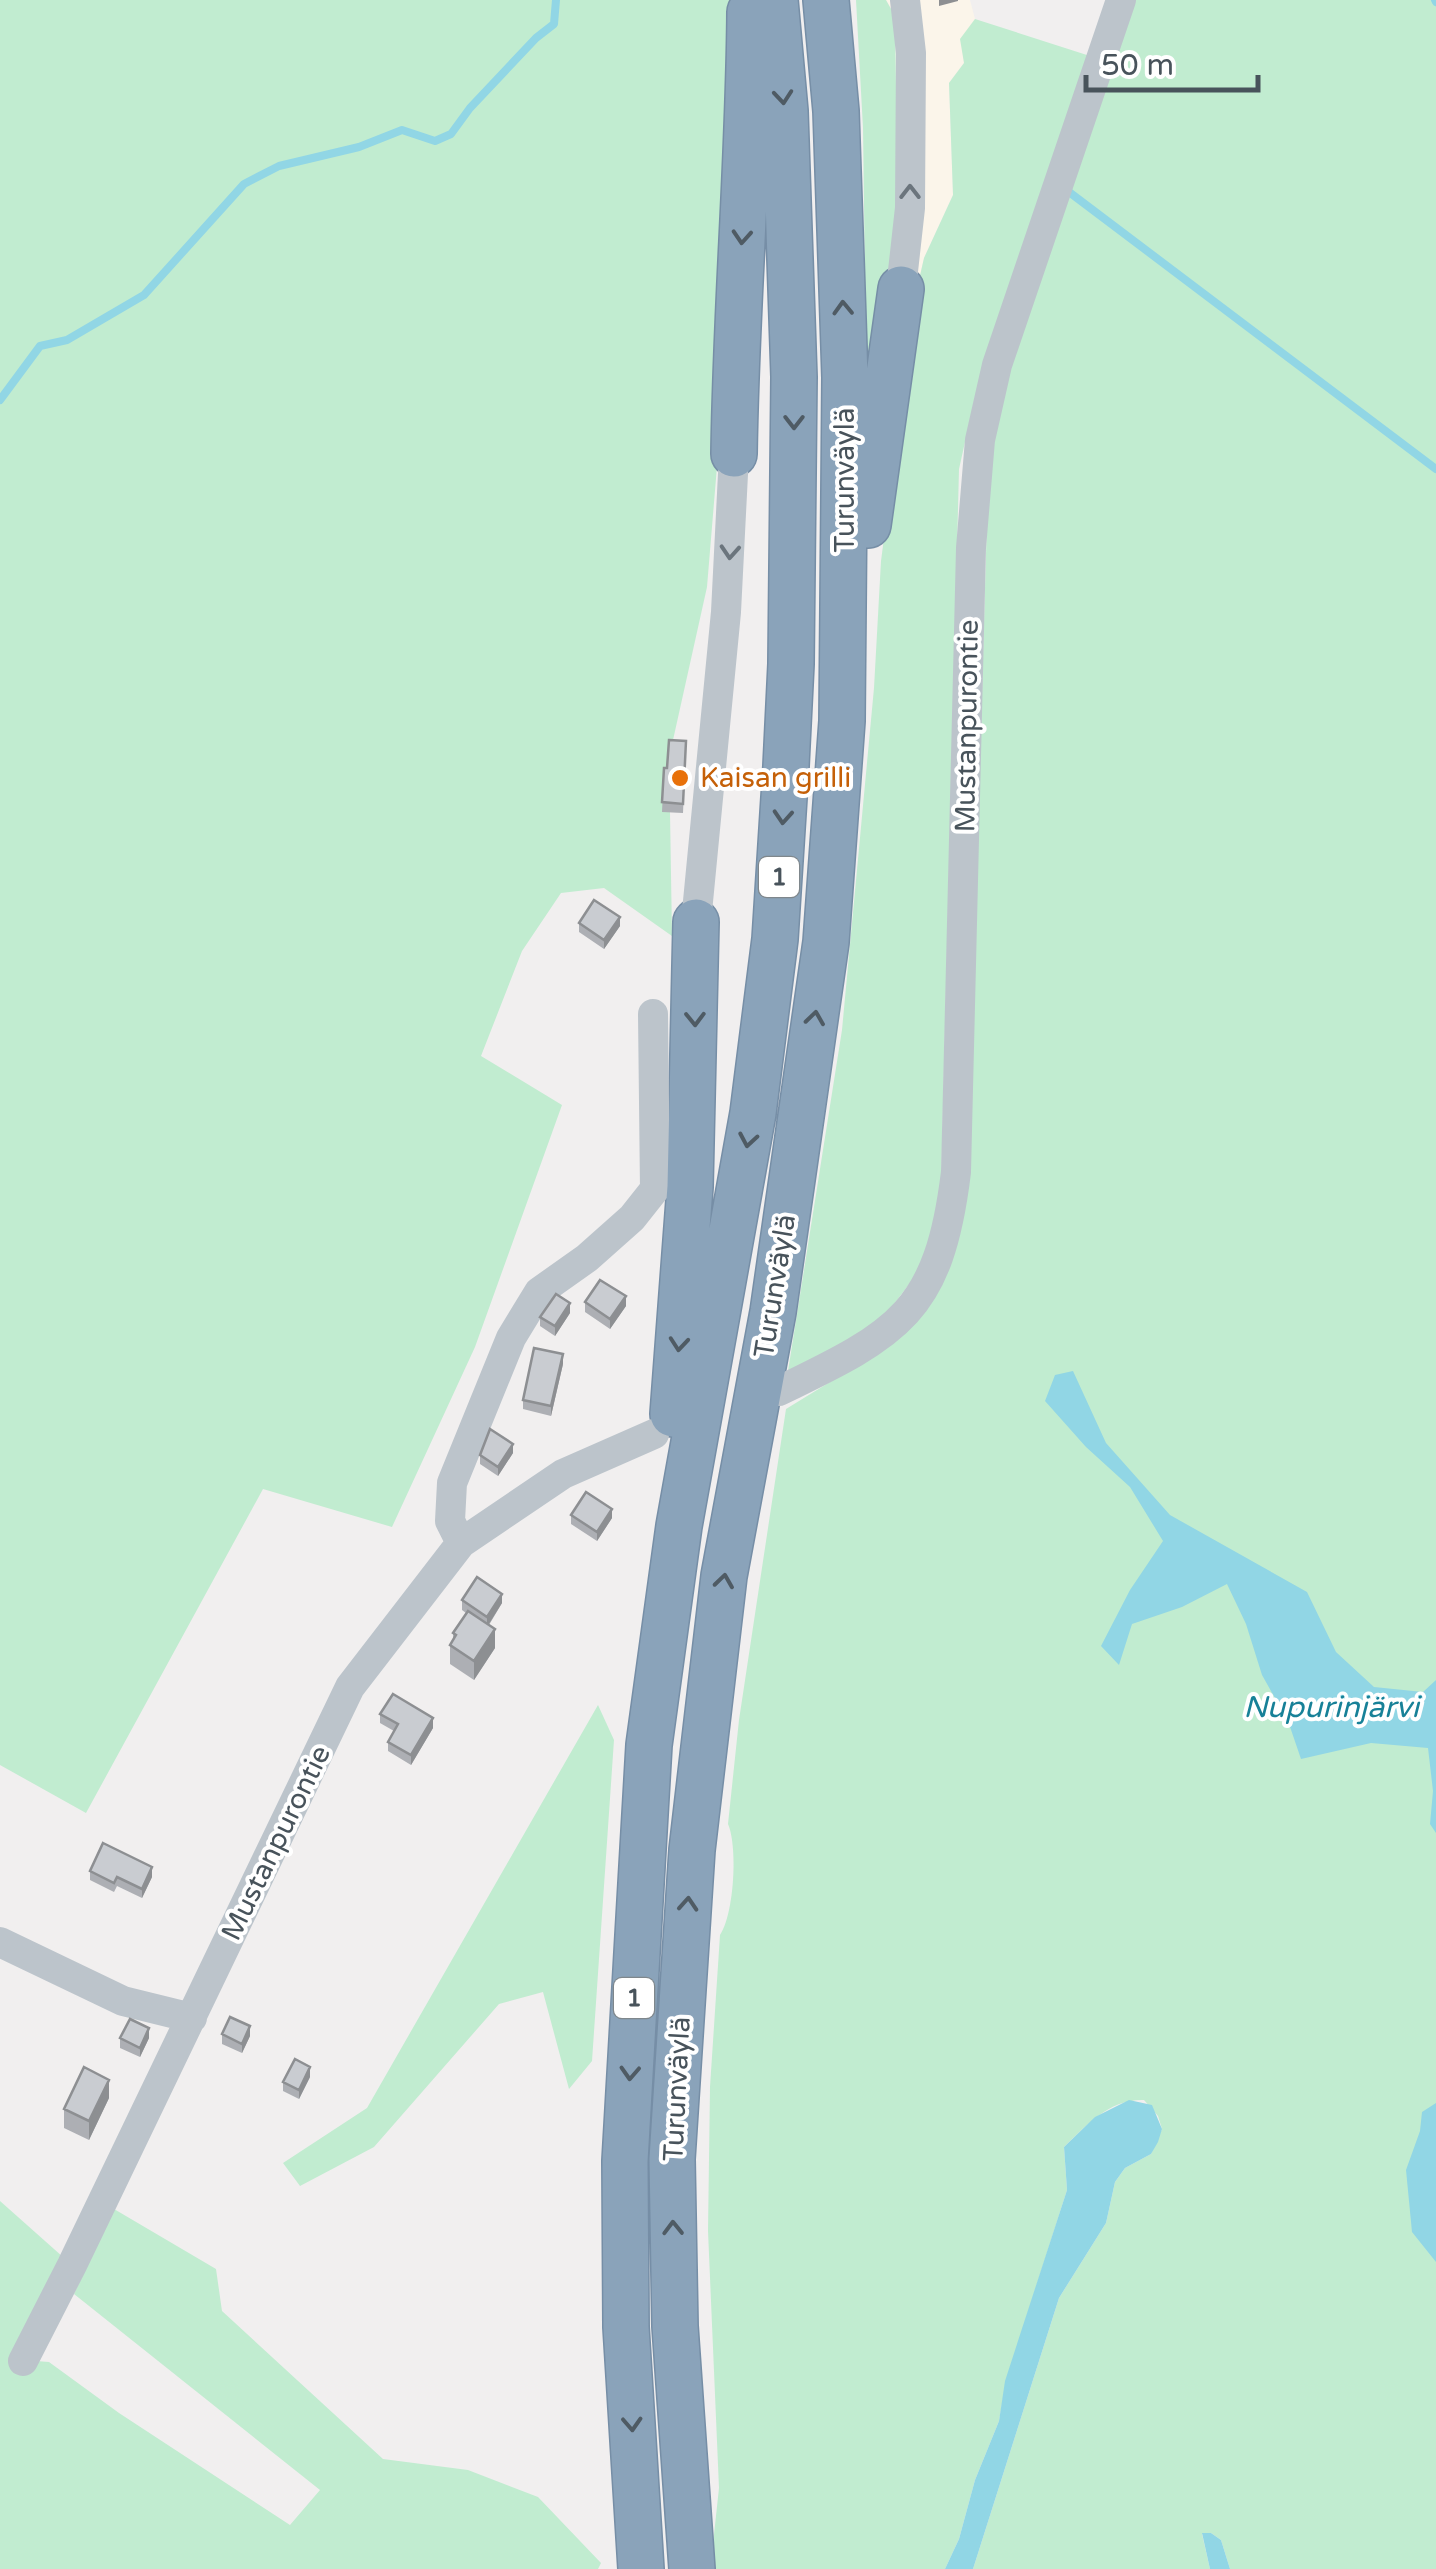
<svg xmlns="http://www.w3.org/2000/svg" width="1436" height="2569" font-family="'Varela Round',sans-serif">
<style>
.commercial{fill:#fbf5ea}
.green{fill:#c1ecd0}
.water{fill:#91d6e5}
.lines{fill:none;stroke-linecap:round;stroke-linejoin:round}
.stream{stroke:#91d6e5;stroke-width:8}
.highway-casing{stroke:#768ea6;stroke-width:48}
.minor{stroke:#bcc4cb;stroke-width:30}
.highway{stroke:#8aa3ba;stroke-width:45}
.wall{fill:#adafb4}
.shaded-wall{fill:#8d8f92}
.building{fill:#c9ccd1;stroke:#8d8f92;stroke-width:2.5}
.oneway{stroke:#4f5b64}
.oneway2{stroke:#6b757d}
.food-dot{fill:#e8710a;stroke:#fff;stroke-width:4}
.labels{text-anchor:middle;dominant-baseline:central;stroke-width:8;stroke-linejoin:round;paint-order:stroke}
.shield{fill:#fff;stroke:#7f878c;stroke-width:2.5}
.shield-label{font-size:25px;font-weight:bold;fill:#48535b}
.street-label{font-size:28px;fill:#48535b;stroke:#fff}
.food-label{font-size:28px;fill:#c56008;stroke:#fff;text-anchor:start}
.water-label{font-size:30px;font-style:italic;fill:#178198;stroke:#fff}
</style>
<rect width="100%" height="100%" fill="#f1efef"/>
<path class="commercial" d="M886 0H970L975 19 961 39 964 63 949 83 953 195 924 258 916 293 898 227 895 16Z"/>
<path class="green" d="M0 0H735L726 358 707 587 671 749 663 811 670 812 672 936 604 888 561 893 522 951 481 1056 562 1105 475 1347 392 1527 263 1489 86 1813 0 1765Z
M856 0H886L895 16 898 227 867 432 863 128Z
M1136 0H1436V2569H1230L1221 2540 1211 2533 1202 2534 1210 2569H973L1059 2298 1106 2223 1115 2182 1125 2168 1151 2154 1162 2129 1158 2116 1144 2100C1109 2099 1087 2125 1064 2147L1067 2190 1006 2381 999 2421 975 2480 959 2539 945 2569H713L712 2553 719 2488 708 2231 710 2087 720 1935C734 1914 738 1847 728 1824L739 1720 786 1409 843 1374 932 1294 978 835 988 483 993 431 1014 349Z
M975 19 1090 56 975 397 959 469 941 1185 931 1239 916 1275 888 1312 837 1351 788 1371 842 1030 874 688 881 561 916 293 924 258 953 195 949 83 964 63 960 39Z
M598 1705 614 1740 592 2061 569 2089 543 1992 499 2004 374 2147 300 2186 283 2163 367 2108Z
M0 2201 72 2265 23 2360 49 2362 119 2413 290 2525 320 2490 74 2294 114 2209 216 2269 222 2311 383 2459 468 2470 538 2497 601 2563 598 2569H0Z"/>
<path class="water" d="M1073 1371 1106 1443 1170 1515 1307 1592 1336 1652 1374 1687 1423 1692 1436 1680V1833L1430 1824 1433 1791 1428 1748 1371 1743 1301 1759 1288 1721 1262 1675 1246 1624 1227 1584 1182 1607 1132 1624 1119 1665 1101 1646 1130 1590 1163 1541 1130 1487 1086 1447 1045 1401 1055 1375Z
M1129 2100 1152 2105 1162 2129 1158 2142 1151 2154 1125 2168 1115 2182 1106 2223 1059 2298 973 2569H945L959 2539 975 2480 999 2421 1005 2381 1067 2190 1064 2147 1095 2117Z
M1436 2103V2262L1412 2232 1406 2170 1420 2131 1422 2112Z
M1202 2533H1211L1221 2540 1230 2569H1210Z"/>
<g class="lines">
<path class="stream" d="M1435 0 1436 2
M1069 192 1436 469
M0 400 40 346 67 340 144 295 244 184 279 166 359 147 402 130 435 141 451 134 470 108 536 38 554 24 556 0"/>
<defs>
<path id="highway" d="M734 454C736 306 749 160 750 12
M868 525 901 289
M673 1414 690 1187 696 922
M641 2569 626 2327 625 2161 649 1745 679 1526 753 1113 775 939 786 766 791 664 794 377 785 111 775 0
M692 2569 675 2326 672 2159 692 1850 724 1576 773 1312 826 942 842 721 845 378 836 111 826 0"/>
</defs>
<use href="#highway" class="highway-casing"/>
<path class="minor" d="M901 289 910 208 911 53 905 0
M696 922 726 612 734 454
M779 1391C899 1333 939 1312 956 1172L971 548 980 440 997 365 1121 0
M461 1543 450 1521 452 1483 511 1338 539 1292 587 1258 632 1218 655 1189 653 1014
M0 1942 123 2001 192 2018
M23 2361 72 2265 350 1687 461 1543 563 1474 654 1434"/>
<use href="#highway" class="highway"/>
</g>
<path class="wall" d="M686 741 683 813 662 812 664 768H667Z
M579 923 620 926 604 949 579 932Z
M585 1302 626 1306 610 1329 585 1312Z
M570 1313 555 1336 540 1326V1317Z
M563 1364 551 1416 523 1409V1400Z
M513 1453 498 1476 480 1464V1455Z
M571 1515 612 1518 597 1541 571 1524Z
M462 1600 502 1603 489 1625 495 1648 474 1680 450 1664V1645L453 1641V1633L466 1613 462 1610Z
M380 1714 433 1728 411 1765 388 1751V1742L394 1731 380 1723Z
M90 1871 152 1877 142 1898 117 1886 114 1892 90 1880Z
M222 2034 250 2036 242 2053 222 2044Z
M120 2038H149L140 2057 120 2048Z
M310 2077 299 2099 283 2091V2082Z
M109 2098 89 2140 64 2128V2109Z"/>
<path class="shaded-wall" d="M939 0H958V1L939 6Z
M620 917V926L604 949V940Z
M626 1296V1306L610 1329V1319Z
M570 1303V1313L555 1336V1326Z
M563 1354V1364L551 1416V1406Z
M513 1444V1453L498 1476V1467Z
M612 1509V1518L597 1541V1532Z
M502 1594V1603L487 1627V1617Z
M495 1629V1648L474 1680V1661Z
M433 1718V1728L411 1765V1755Z
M152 1867V1877L142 1898V1889Z
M250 2026V2036L242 2053V2044Z
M149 2028V2038L140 2057V2048Z
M310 2067V2077L299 2099V2090Z
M109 2080V2098L89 2140V2121Z"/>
<path class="building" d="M669 740 686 741 683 804 662 802 664 768H667Z
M594 900 620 917 604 940 579 923Z
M600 1280 626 1296 610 1319 585 1302Z
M556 1294 570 1303 555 1326 540 1317Z
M534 1348 563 1354 551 1406 523 1400Z
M490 1429 513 1444 498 1467 480 1455Z
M586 1492 612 1509 597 1532 571 1515Z
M477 1577 502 1594 487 1617 462 1600Z
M468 1611 495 1629 474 1661 450 1645 456 1635 453 1633Z
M393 1694 433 1718 411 1755 388 1742 398 1724 380 1714Z
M103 1843 152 1867 142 1889 117 1877 114 1883 90 1871Z
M230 2017 250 2026 242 2044 222 2034Z
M130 2019 149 2028 140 2048 120 2038Z
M295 2059 310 2067 299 2090 283 2082Z
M84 2067 109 2080 89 2121 64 2109Z"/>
<defs><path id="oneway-chevron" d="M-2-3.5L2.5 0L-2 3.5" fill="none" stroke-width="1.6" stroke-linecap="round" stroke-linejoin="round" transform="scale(2.5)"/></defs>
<g class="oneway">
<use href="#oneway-chevron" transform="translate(783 97) rotate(85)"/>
<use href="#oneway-chevron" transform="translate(742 237) rotate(94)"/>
<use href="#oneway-chevron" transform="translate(843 308) rotate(-92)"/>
<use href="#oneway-chevron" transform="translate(794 422) rotate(90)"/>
<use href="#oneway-chevron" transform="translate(783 817) rotate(94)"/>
<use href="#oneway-chevron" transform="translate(815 1018) rotate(-82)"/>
<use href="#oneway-chevron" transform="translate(695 1019) rotate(89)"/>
<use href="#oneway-chevron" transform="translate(748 1140) rotate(100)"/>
<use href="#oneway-chevron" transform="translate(679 1344) rotate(95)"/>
<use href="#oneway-chevron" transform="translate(724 1581) rotate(-82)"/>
<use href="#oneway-chevron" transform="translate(688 1904) rotate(-86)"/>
<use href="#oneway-chevron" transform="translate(630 2073) rotate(93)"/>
<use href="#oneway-chevron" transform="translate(673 2228) rotate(-91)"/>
<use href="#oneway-chevron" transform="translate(632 2424) rotate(87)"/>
</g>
<g class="oneway2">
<use href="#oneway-chevron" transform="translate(910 192) rotate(-90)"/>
<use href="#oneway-chevron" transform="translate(730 552) rotate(94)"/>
</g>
<circle class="food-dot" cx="680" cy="778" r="10"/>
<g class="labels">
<g class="shield">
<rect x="759" y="857" width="40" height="40" rx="8"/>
<rect x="614" y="1978" width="40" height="40" rx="8"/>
</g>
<g class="shield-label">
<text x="779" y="877">1</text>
<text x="634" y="1998">1</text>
</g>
<g class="street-label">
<text transform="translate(845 480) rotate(-90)">Turunväylä</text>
<text transform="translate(967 726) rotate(-89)">Mustanpurontie</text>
<text transform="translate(775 1286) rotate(-81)">Turunväylä</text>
<text transform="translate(276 1843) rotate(-64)">Mustanpurontie</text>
<text transform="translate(677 2089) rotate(-87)">Turunväylä</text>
</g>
<g class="food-label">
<text x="700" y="778">Kaisan grilli</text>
</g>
<g class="water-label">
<text x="1331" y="1707">Nupurinjärvi</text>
</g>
</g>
<path d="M1086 75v15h172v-15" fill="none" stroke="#48535b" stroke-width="5"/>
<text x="1101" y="75" font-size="30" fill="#48535b" stroke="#ffffff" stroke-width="8" paint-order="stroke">50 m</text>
</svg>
